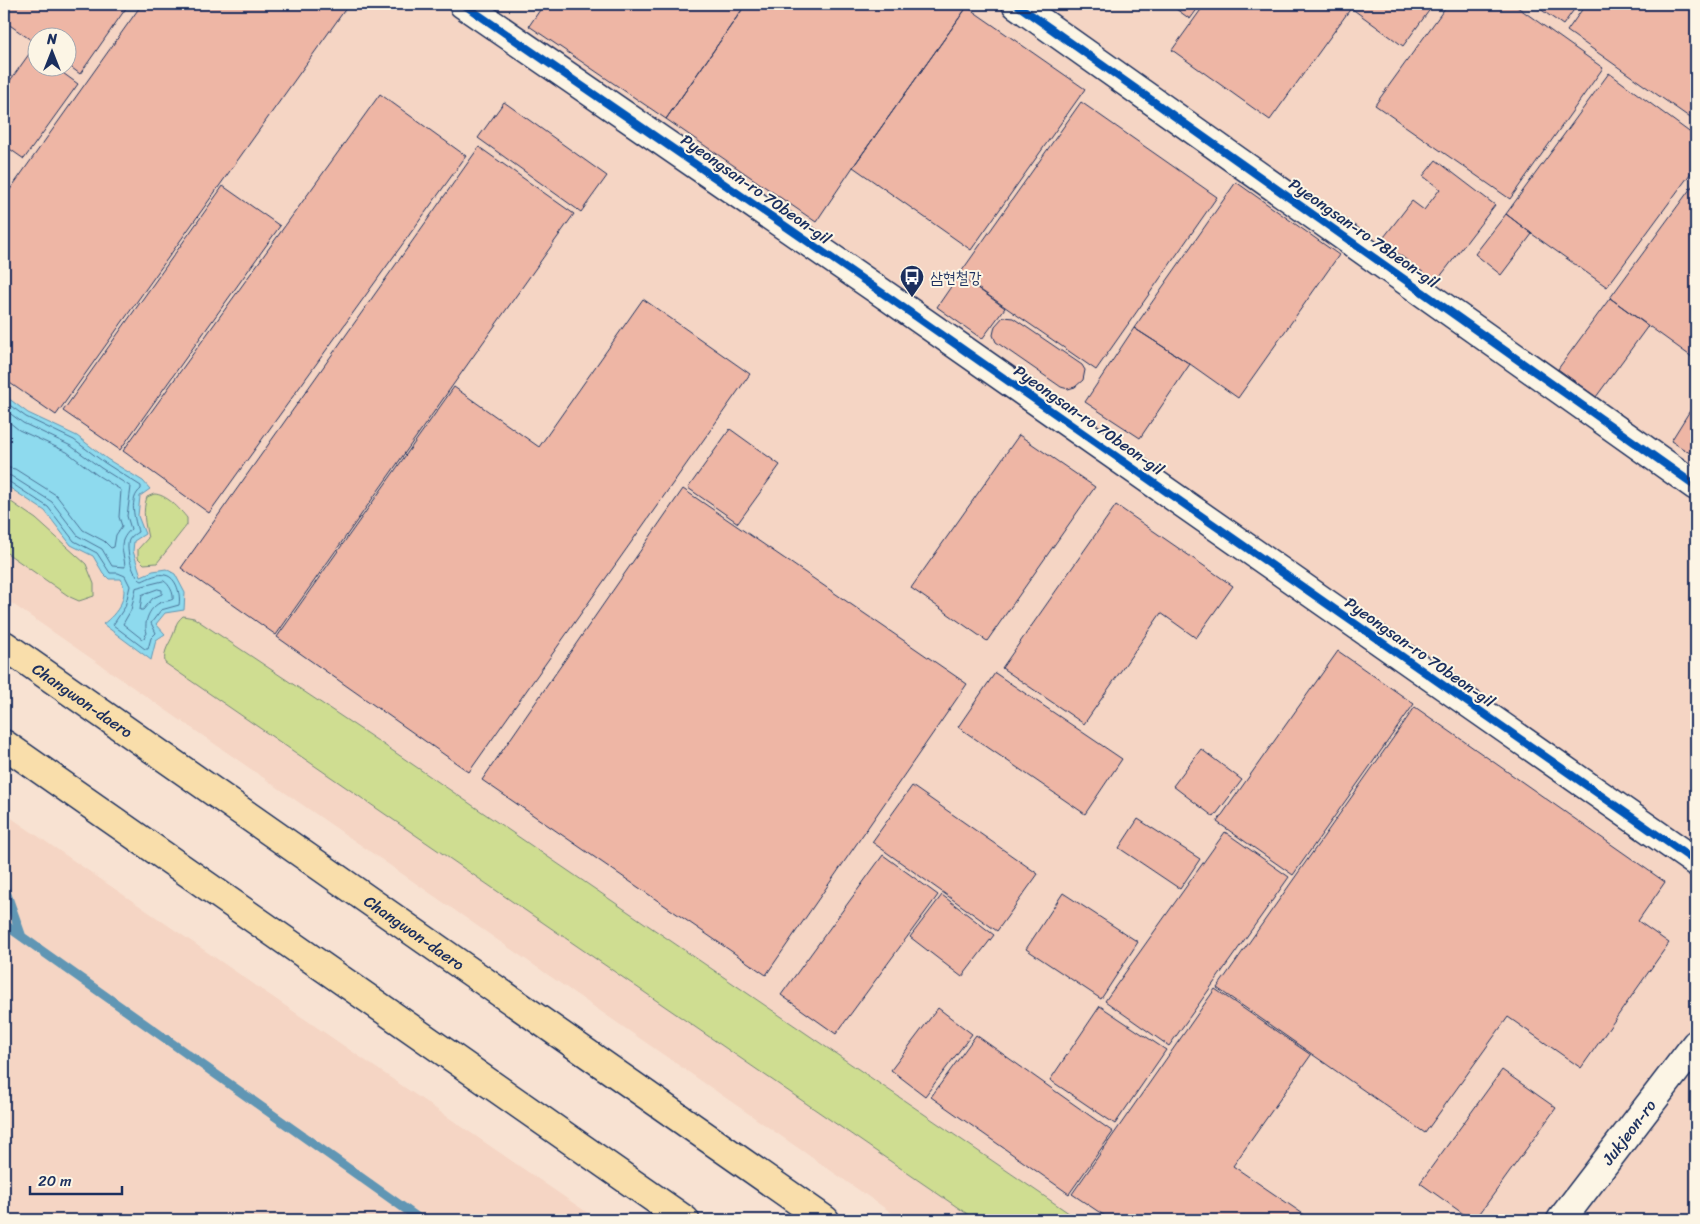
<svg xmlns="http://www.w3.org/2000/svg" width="1700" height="1224" font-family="Sriracha,'Poor Story',sans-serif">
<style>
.built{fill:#f5d5c4;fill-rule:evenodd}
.green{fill:#cfdd91;stroke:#758678}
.water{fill:#8edaee;stroke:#6096b4}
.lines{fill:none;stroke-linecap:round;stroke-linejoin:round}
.shore{stroke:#497398;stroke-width:1}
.stream{stroke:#6096b4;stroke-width:9}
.building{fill:#eeb6a5;stroke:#1b2f5e}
.minor-casing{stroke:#1b2f5e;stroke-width:31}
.tertiary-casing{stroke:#1b2f5e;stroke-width:31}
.primary-casing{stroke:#1b2f5e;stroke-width:31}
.minor{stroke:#fcf5e5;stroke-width:28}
.tertiary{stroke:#fcf5e5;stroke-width:28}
.primary{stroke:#f9deab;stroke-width:28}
.cycleway-casing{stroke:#fcf5e5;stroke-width:11}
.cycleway{stroke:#0057b8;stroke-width:8}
.labels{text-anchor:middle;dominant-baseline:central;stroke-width:4;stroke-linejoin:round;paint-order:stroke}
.street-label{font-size:16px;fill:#1b2f5e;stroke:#fcf5e5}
.poi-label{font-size:16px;fill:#1b2f5e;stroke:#fcf5e5;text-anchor:start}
</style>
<rect width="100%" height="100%" fill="#f8e2d2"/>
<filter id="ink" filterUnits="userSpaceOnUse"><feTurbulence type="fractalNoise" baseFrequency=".02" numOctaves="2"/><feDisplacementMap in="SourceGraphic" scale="10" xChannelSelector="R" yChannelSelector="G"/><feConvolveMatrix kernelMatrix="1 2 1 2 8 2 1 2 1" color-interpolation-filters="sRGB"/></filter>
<g filter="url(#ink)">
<path class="built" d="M4 4H1696V1220H902L4 598ZM38 38H68V68H38Z
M4 813 598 1220H4Z"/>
<path class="green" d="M154 494C166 494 180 509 187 518V525L157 563 144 564 138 558V549L148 538C145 524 142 511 147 497Z
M4 497 36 519 86 564 94 584V596L79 601 70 597 4 551Z
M183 616 194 618 393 751 1079 1220H976L165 663C163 650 169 645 173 635 177 626 174 624 183 616Z"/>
<path class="water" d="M4 395 28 413 77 436 107 459 143 481 150 489 140 496 138 516 145 534 134 541 133 551 141 576 153 571 166 569 175 574 185 593 184 610 165 613 156 624 165 634 156 640 151 660 103 624C117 614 130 596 121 579H109L103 573 93 556 71 545 45 511 4 484Z"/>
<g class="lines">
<path class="shore" d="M4 401 26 417 74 440 105 463 141 486V489C128 499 135 519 138 532 135 534 131 536 129 540 125 549 133 578 142 581 149 578 158 573 165 575 177 577 181 596 179 605L161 610 151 623 156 633 151 638 148 649H145L113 625 125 607 130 586 125 576 118 573H110L97 553 74 541 48 507 8 481H4
M4 409 23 423 71 446 101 468 131 487 127 516 131 529C116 544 124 550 125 567L112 566 102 549 78 536 52 502 11 476 4 474
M4 418 19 430 67 452 97 475 121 490 119 517 122 526 116 535 114 547 111 548 104 541 83 530 56 495 15 469 4 467
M164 581C169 584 174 593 173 599 170 601 166 601 162 602 150 606 143 622 147 633L144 638 142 639 123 624 131 610 136 588Z
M158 589 162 590V594L153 598 143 610H140L142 595Z"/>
<path class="stream" d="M4 886 22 937
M4 924 421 1220"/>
</g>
<path class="building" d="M4 4H129L80 74 68 65V38H38V45L4 21Z
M142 4H349L56 415 4 379V198Z
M544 4H746L666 119 529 26Z
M746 4H963L967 7 853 167 816 222 666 119Z
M1169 4H1201L1190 19Z
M1205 4H1354L1270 120 1172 50Z
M1354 4H1434L1403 46 1351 8Z
M1448 4H1513L1603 68 1510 199 1375 105Z
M1533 4H1578L1563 25Z
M1586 4H1696V122L1567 31Z
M967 7 1085 89 971 250 853 167Z
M32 50 38 54V68H56L78 84 24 159 4 145V89Z
M1609 73 1696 137V166L1607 287 1532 234 1506 214Z
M380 94 466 156 209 513 123 451Z
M504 102 607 176 581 212 478 138Z
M1081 102 1217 197 1096 370 959 275Z
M479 147 574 214 276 635 181 568Z
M1436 160 1495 205 1436 282 1381 241 1412 201 1424 210 1440 189 1423 176Z
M4 175 10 179 4 188Z
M1696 181V360L1610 298Z
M1236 182 1339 255 1238 398 1190 364 1134 328Z
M223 186 280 226 120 450 63 411Z
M1506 214 1532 234 1501 275 1475 254Z
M959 275 1005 308 982 339 937 307Z
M1610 298 1648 326 1596 397 1558 369Z
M643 299 750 374 469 772 277 637 454 387 539 447Z
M1003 317 1013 318 1082 365 1085 370 1083 380 1075 387 1068 389 1061 387 996 342 993 335 995 326Z
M1134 328 1190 364 1140 438 1085 402Z
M1696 401V457L1671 441Z
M730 429 780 465 738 523 688 488Z
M1019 435 1095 487 987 641 911 588Z
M683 489 967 684 766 975 482 780Z
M1116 505 1233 586 1196 638 1161 613 1084 724 1002 668Z
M1338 651 1414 704 1293 875 1217 822Z
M995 673 1122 759 1085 814 958 727Z
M1415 707 1665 882 1638 921 1669 943 1581 1068 1508 1017 1425 1133 1217 988Z
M1201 749 1242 780 1214 817 1173 786Z
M912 786 1038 874 997 931 872 842Z
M1138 819 1200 859 1180 889 1119 848Z
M1225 832 1289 877 1169 1046 1105 1001Z
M883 855 938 895 836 1034 781 995Z
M1063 893 1138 942 1101 999 1026 949Z
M942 895 994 935 962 977 910 937Z
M1215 989 1311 1055 1233 1166 1312 1220H1111L1072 1194Z
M1100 1006 1166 1050 1115 1124 1050 1080Z
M938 1008 972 1034 925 1096 891 1070Z
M976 1035 1113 1132 1069 1194 931 1097Z
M1502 1070 1556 1108 1475 1220H1472L1420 1183Z"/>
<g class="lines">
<defs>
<path id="minor" d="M463 4 891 299 1696 862
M1016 4 1696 486"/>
<g id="tertiary">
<path id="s1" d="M1561 1220 1696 1044"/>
</g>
<g id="primary">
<path id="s2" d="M4 645 825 1220"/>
<path d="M4 744 685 1220"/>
</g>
</defs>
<use href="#minor" class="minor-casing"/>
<use href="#tertiary" class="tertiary-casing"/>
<use href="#primary" class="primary-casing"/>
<use href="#minor" class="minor"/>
<use href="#tertiary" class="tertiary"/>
<use href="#primary" class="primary"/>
<defs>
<path id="cycleway" d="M463 4 891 299 1696 862
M1016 4 1696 486"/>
</defs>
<use href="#cycleway" class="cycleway-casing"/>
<use href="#cycleway" class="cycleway"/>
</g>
</g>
<defs>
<symbol id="bus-pin" viewBox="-11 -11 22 30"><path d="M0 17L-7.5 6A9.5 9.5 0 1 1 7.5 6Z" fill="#1b2f5e" stroke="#fcf5e5"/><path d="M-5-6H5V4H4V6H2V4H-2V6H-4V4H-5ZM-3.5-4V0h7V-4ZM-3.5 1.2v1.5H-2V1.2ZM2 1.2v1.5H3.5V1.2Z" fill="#fff"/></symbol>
</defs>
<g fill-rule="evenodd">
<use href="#bus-pin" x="898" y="263" width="28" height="38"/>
</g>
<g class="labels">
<g class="street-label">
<text transform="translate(756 189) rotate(35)">Pyeongsan-ro 70beon-gil</text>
<text transform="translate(1364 233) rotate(35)">Pyeongsan-ro 78beon-gil</text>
<text transform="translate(1089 420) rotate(35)">Pyeongsan-ro 70beon-gil</text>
<text transform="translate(1420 652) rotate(35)">Pyeongsan-ro 70beon-gil</text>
<text stroke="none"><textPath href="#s2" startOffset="96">Changwon-daero</textPath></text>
<text stroke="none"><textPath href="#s2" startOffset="501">Changwon-daero</textPath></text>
<text stroke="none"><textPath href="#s1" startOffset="111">Jukjeon-ro</textPath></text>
</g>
<g class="poi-label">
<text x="930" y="277">삼현철강</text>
</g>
</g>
<rect width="1700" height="1224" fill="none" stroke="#fcf5e5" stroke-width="20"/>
<rect x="10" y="10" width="1680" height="1204" fill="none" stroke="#1b2f5e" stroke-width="2" filter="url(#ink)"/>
<g transform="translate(52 52)"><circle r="24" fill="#fcf5e5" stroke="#a2a6af"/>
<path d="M0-4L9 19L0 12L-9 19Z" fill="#1b2f5e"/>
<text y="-8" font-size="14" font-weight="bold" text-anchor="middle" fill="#1b2f5e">N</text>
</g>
<path d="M30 1186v8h92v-8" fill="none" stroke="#1b2f5e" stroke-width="2.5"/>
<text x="38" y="1186" font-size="15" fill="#1b2f5e" stroke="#fcf5e5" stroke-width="4" paint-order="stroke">20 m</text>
</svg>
